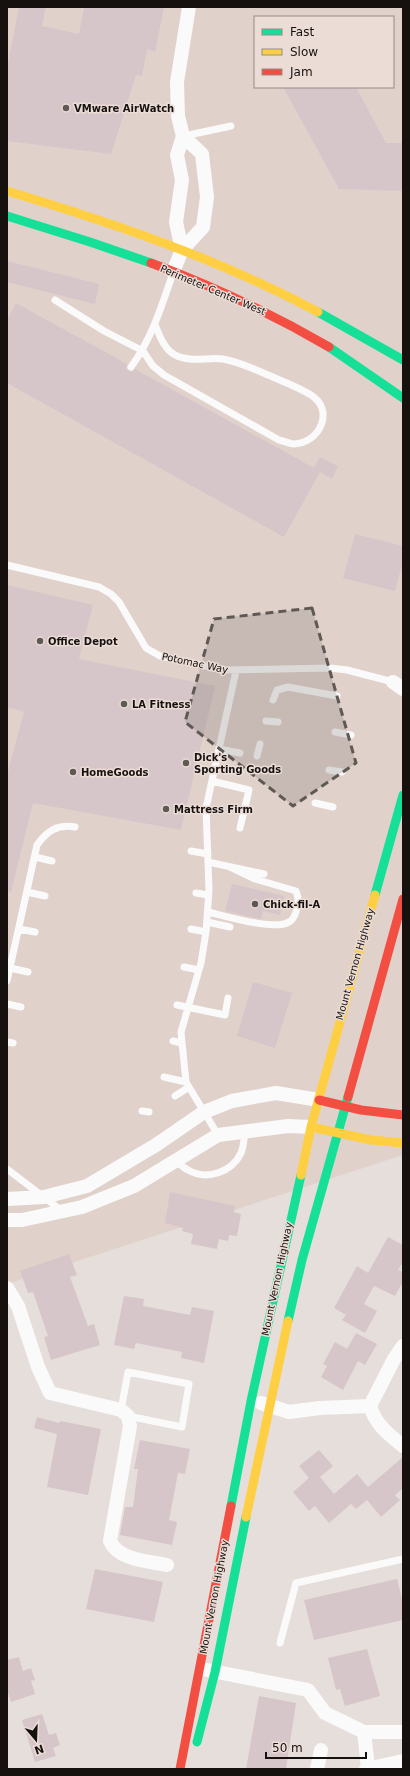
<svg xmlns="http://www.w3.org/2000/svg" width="410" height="1776" font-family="'DejaVu Sans',sans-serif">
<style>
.built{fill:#e1d1cb;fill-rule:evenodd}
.building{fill:#d7c6c9}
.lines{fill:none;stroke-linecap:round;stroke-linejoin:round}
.lane{stroke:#fbfafa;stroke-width:7}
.street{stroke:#fbfafa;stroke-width:14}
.fast{stroke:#16e098;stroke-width:9}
.slow{stroke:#ffcf43;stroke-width:9}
.jam{stroke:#f24e42;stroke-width:9}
.marked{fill:#5f5956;fill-opacity:0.2;stroke:#5f5956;stroke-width:3;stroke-dasharray:8 5;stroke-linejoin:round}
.poi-dot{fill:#5f5956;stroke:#ebdcd6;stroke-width:1.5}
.labels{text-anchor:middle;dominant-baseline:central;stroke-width:3;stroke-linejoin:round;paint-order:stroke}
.poi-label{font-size:10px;font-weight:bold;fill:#16110f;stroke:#ebdcd6;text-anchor:start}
.street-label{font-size:10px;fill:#16110f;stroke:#ebdcd6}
</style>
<rect width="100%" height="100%" fill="#e6dedb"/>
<path class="built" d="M7 7H403V1155L7 1284ZM255 17H393V87H255Z"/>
<path class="building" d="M19 7H46L42 26 79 34 84 7H164L155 52 147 49 142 76 136 75 111 154 7 141V68Z
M283 87H356L386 143H403V191L339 189Z
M7 261 99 284 95 304 7 282Z
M16 303 127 364 126 369 129 371 133 372 135 369 314 468 320 457 338 466 332 479 320 472 284 537 7 383V320Z
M355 534 403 546V561L395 591 343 578Z
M7 585 93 605 79 659 215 686 181 830 33 803 11 892 7 891V775L24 712 7 707Z
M232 884 284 896 280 915 263 911 261 919 225 911Z
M253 982 292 993 275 1048 237 1036Z
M170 1192 235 1206 234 1212 241 1214 237 1236 229 1235 228 1241 219 1239 217 1249 191 1244 193 1234 182 1231 183 1228 165 1223Z
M388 1237 403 1245V1262L398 1270 403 1272V1281L395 1296 374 1286 364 1304 377 1311 365 1333 342 1320 346 1315 334 1308 357 1266 368 1273Z
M69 1254 77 1275 70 1277 88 1326 94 1324 100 1345 51 1360 44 1337 48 1336 33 1292 28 1293 20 1271Z
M124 1296 144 1299 143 1306 190 1315 192 1307 214 1311 204 1363 181 1358 182 1352 136 1343 134 1349 114 1345Z
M356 1333 377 1344 365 1365 358 1361 343 1390 321 1377 327 1366 323 1364 335 1342 347 1349Z
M37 1417 59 1423 60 1421 101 1429 88 1495 47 1487 57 1434 34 1428Z
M140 1440 190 1449 185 1474 178 1473 169 1520 177 1522 172 1545 120 1535 125 1507H133L138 1469H134Z
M319 1450 333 1466 320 1477 334 1494 357 1474 368 1487 403 1457V1488L395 1495 400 1500 381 1517 367 1500 356 1509 351 1504 329 1523 315 1506 309 1511 293 1492 309 1478 299 1466Z
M95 1569 163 1582 154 1622 86 1609Z
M397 1579 403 1603V1620L314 1640 304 1600Z
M367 1649 380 1696 345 1706 340 1689 336 1690 328 1658Z
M19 1657 23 1671 31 1668 35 1680 31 1681 35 1694 11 1702 7 1690V1660Z
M259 1696 296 1703 286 1769H246Z
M42 1714 49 1735 56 1733 60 1745 53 1748 56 1756 35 1762 22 1720Z"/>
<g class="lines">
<path class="lane" d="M184 136 231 126
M55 300 104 331 143 351 153 366 164 375 279 440C284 441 290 444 294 444 320 443 335 410 311 395 300 388 287 383 275 378 258 371 241 362 223 359 207 357 190 363 175 355 164 349 160 336 155 325
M131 367C152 338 162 305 173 273
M7 565 99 587 111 594 119 602 146 648 160 656 224 670 330 668 347 670 393 682
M273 700 277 690 288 687 337 696
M266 721 278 722
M335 732 351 735
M219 749 240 753
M257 756 260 744
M329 770 342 772
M212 781 249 790 240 828
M315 803 333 807
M191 851 208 854
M35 857 52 861
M208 862 264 874
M27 892 45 896
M196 893 208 895
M208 912C225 916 275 931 289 922 293 920 295 915 296 912 299 904 299 899 296 891L255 879 230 867
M207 922 230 927
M19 929 35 932
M191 929 206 932
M184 967 199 970
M10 968 28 972
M7 981 37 845C47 831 57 824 75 827
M7 1004 21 1007
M177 1005 225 1015 228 998
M173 1041 182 1043
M7 1042 13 1043
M164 1077 186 1082
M175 1096 189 1087
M142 1111 149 1112
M218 1135 186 1082 181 1032 201 963 206 932 209 890 206 808 236 671
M176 1161C180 1164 184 1168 188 1170 207 1181 232 1172 241 1153 244 1146 244 1138 245 1131
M7 1169 62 1211
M121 1410 128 1372 189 1384 182 1427 128 1416
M280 1643 296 1583 403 1559"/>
<path class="street" d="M182 250 203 227 207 197 202 154 183 136
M173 272 182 250 176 222 182 180 177 155 183 136 178 116 177 82 189 7
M393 682 403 689
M7 1199 44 1197 87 1186 156 1145 204 1112 232 1101 276 1093 319 1100
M7 1220H22L82 1207 134 1186 218 1135 288 1126 311 1127
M7 1288 18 1306 38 1367 50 1393 121 1410 128 1416 130 1426 110 1541C118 1560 148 1561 167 1565
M403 1346 394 1359 370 1406C376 1425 388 1434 403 1446
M261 1403 289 1412 320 1408 370 1406
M207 1670 308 1690 325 1713 364 1732H403
M364 1732 368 1768
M317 1769 321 1750
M366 1769 403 1761"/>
<path class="fast" d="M7 216 90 242 151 263
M318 312 403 360
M329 347 403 398
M375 895 403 795
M288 1321 302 1260 348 1097
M231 1506 251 1401 301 1175
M197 1742 215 1672 246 1517"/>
<path class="slow" d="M7 191C113 223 219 259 318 312
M311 1127 371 1140 403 1143
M301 1175 311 1127 375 895
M246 1517 288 1321"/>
<path class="jam" d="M151 263C213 286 272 314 329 347
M348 1097 403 899
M319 1100 361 1110 403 1115
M180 1769 231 1506"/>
</g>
<path class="marked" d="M312 608 356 763 293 806 185 722 214 619Z"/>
<g class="poi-dot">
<circle cx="66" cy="108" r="4"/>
<circle cx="40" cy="641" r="4"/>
<circle cx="124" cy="704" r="4"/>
<circle cx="186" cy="763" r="4"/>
<circle cx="73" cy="772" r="4"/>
<circle cx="166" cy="809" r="4"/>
<circle cx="255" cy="904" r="4"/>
</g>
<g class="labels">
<g class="poi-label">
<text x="74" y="108">VMware AirWatch</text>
<text x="48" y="641">Office Depot</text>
<text x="132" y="704">LA Fitness</text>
<text x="194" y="757">Dick's<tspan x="194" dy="12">Sporting Goods</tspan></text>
<text x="81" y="772">HomeGoods</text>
<text x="174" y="809">Mattress Firm</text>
<text x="263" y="904">Chick-fil-A</text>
</g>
<g class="street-label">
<text transform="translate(213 290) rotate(23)">Perimeter Center West</text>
<text transform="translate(195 663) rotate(12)">Potomac Way</text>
<text transform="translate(355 964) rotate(-74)">Mount Vernon Highway</text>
<text transform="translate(277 1279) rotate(-78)">Mount Vernon Highway</text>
<text transform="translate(214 1597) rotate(-79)">Mount Vernon Highway</text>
</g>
</g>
<rect width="410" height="1776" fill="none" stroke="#16110f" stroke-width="16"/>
<rect x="254" y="16" width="140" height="72" fill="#ebdcd6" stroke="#968b86"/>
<rect x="262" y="29" width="20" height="6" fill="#16e098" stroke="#968b86"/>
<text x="290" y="36" font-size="12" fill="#16110f">Fast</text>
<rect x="262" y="49" width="20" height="6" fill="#ffcf43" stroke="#968b86"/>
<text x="290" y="56" font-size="12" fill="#16110f">Slow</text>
<rect x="262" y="69" width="20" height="6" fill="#f24e42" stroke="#968b86"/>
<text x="290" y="76" font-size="12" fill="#16110f">Jam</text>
<g transform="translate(36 1740) rotate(161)" stroke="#ebdcd6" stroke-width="3" paint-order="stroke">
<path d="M0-3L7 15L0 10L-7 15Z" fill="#16110f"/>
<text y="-6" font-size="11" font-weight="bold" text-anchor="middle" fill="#16110f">N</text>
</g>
<path d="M266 1752v6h100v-6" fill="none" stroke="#16110f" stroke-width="2"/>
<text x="272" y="1752" font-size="12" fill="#16110f" stroke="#ebdcd6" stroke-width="3" paint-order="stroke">50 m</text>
</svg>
